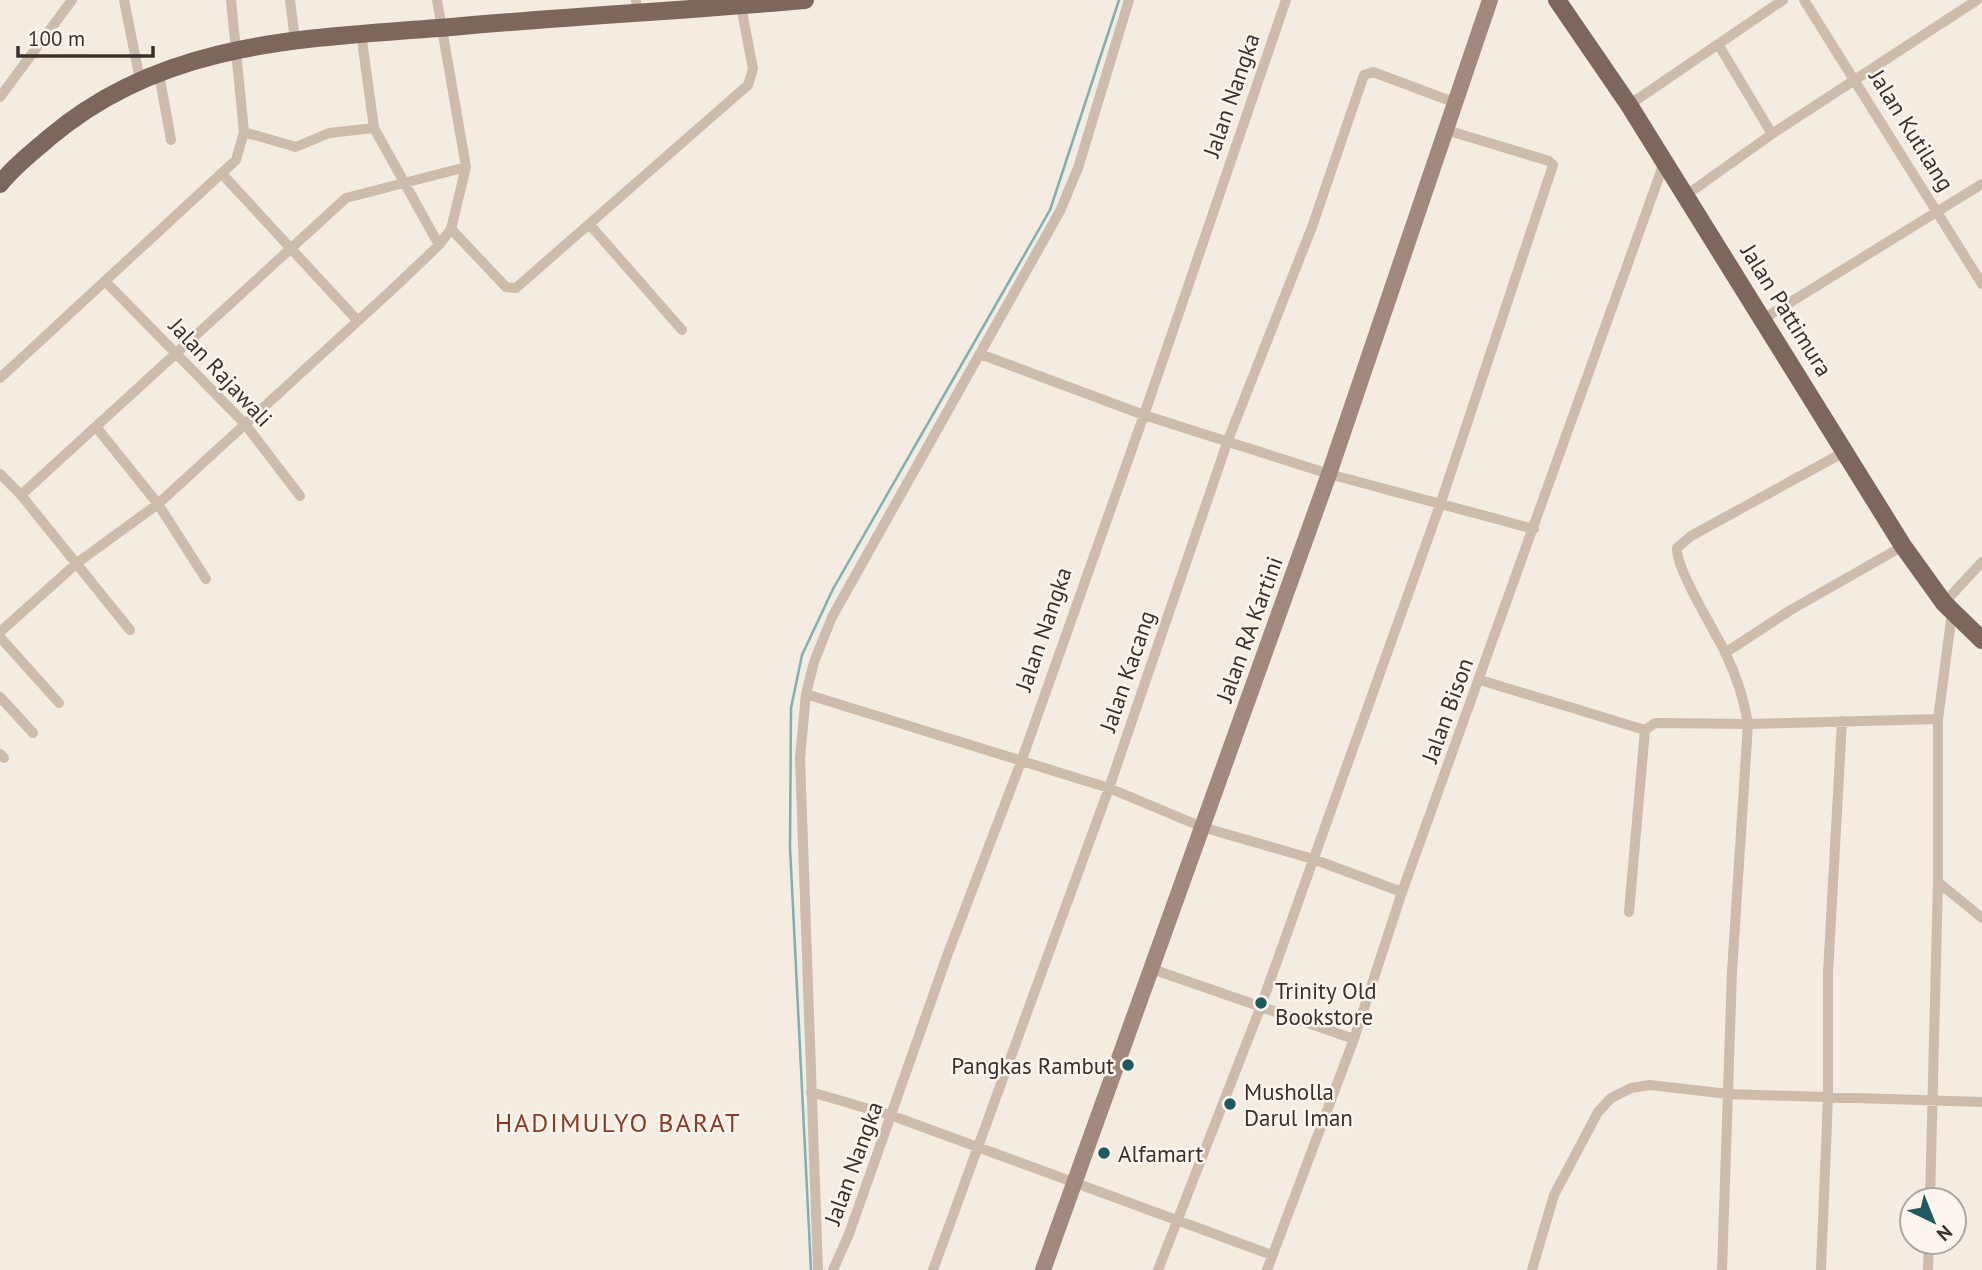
<svg xmlns="http://www.w3.org/2000/svg" width="1982" height="1270" font-family="'PT Sans',sans-serif">
<style>
.lines{fill:none;stroke-linecap:round;stroke-linejoin:round}
.stream{stroke:#7fb0b2;stroke-width:2.5}
.minor{stroke:#cdbbac;stroke-width:10}
.secondary{stroke:#a18a7d;stroke-width:16}
.primary{stroke:#7d675c;stroke-width:18}
.poi-dot{fill:#1f5a5e;stroke:#fbf5ee;stroke-width:2.5}
.labels{text-anchor:middle;dominant-baseline:central;stroke-width:5;stroke-linejoin:round;paint-order:stroke}
.street-label{font-size:23px;fill:#3b302b;stroke:#fbf5ee}
.poi-label{font-size:23px;fill:#3b302b;stroke:#fbf5ee;text-anchor:start}
.quarter-label{font-size:26px;letter-spacing:2px;fill:#8c3b22;stroke:#fbf5ee}
</style>
<rect width="100%" height="100%" fill="#f4ebe1"/>
<g class="lines">
<path class="stream" d="M811 1270 790 847 791 708 802 655 833 589 1050 210 1119 0"/>
<path class="minor" d="M124 0 140 80
M290 0 295 40
M636 0 637 11
M1804 0 1982 284
M361 33 374 128 439 245
M1718 44 1772 134
M159 74 171 140
M0 97 72 0
M1629 105 1783 0
M244 132 296 147 329 133 374 128
M223 175 357 320
M1685 196 1772 134 1977 0
M590 225 682 330
M451 229 506 287 516 288 748 85 753 69 741 6
M106 282 245 424 300 496
M1763 319 1982 184
M980 354 1144 415 1329 474 1534 529
M0 378 236 160 244 132 231 0
M97 428 158 504 206 579
M0 474 21 495 130 630
M21 495 346 198 466 167
M1944 603 1982 562
M0 632 77 563 158 504 396 286 439 245 451 229 466 167 437 0
M0 637 59 703
M1725 653 1789 611 1903 546
M1480 680 1645 730
M806 694 1109 788 1202 827 1313 859 1402 892
M0 697 33 733
M0 754 4 758
M1938 882 1982 918
M1629 912 1645 730 1655 723 1748 724C1744 698 1736 675 1725 652 1714 630 1676 569 1677 548L1691 536 1846 451
M1152 969 1354 1039
M811 1092 893 1116 1272 1255
M1930 1200 1938 882V719L1952 613
M818 1270 800 758 806 694 814 662 832 617 1060 211 1078 168 1129 0
M833 1270 849 1234 947 956 1021 762 1144 415 1286 0
M933 1270 1109 788 1228 440 1312 227 1364 75 1373 72 1456 103
M1158 1270 1261 1006 1440 505 1553 165 1549 161 1446 130
M1267 1270 1354 1039 1402 892 1664 163
M1532 1270 1554 1195 1598 1112 1611 1098 1631 1088 1650 1085 1728 1094 1982 1102
M1722 1270 1732 972 1748 724 1938 719
M1821 1270 1828 1097V973L1842 721
M1928 1270 1929 1242"/>
<path class="secondary" d="M1043 1270 1329 474 1490 0"/>
<path class="primary" d="M1557 0 1629 105 1903 546 1944 603 1982 640
M0 184C14 166 33 152 50 137 169 36 315 39 462 26 576 16 691 10 805 0"/>
</g>
<g class="poi-dot">
<circle cx="1261" cy="1003" r="7"/>
<circle cx="1128" cy="1065" r="7"/>
<circle cx="1230" cy="1104" r="7"/>
<circle cx="1104" cy="1153" r="7"/>
</g>
<g class="labels">
<g class="street-label">
<text transform="translate(1231 95) rotate(-71)">Jalan Nangka</text>
<text transform="translate(1912 130) rotate(58)">Jalan Kutilang</text>
<text transform="translate(1787 310) rotate(58)">Jalan Pattimura</text>
<text transform="translate(221 372) rotate(47)">Jalan Rajawali</text>
<text transform="translate(1043 629) rotate(-71)">Jalan Nangka</text>
<text transform="translate(1249 629) rotate(-70)">Jalan RA Kartini</text>
<text transform="translate(1127 671) rotate(-71)">Jalan Kacang</text>
<text transform="translate(1447 710) rotate(-70)">Jalan Bison</text>
<text transform="translate(853 1163) rotate(-70)">Jalan Nangka</text>
</g>
<g class="poi-label">
<text x="1275" y="990">Trinity Old<tspan x="1275" dy="26">Bookstore</tspan></text>
<text x="1114" y="1065" text-anchor="end">Pangkas Rambut</text>
<text x="1244" y="1091">Musholla<tspan x="1244" dy="26">Darul Iman</tspan></text>
<text x="1118" y="1153">Alfamart</text>
</g>
<g class="quarter-label">
<text x="618" y="1122">HADIMULYO BARAT</text>
</g>
</g>
<g transform="translate(1933 1221) rotate(137)"><circle r="33" fill="#fbf5ee" stroke="#aea6a0" stroke-width="2"/>
<path d="M0-5L12 26L0 18L-12 26Z" fill="#1f5a5e"/>
<text y="-10" font-size="19" font-weight="bold" text-anchor="middle" fill="#3b302b">N</text>
</g>
<path d="M18 46v10h135v-10" fill="none" stroke="#3b302b" stroke-width="3.5"/>
<text x="28" y="46" font-size="21" fill="#3b302b" stroke="#fbf5ee" stroke-width="5" paint-order="stroke">100 m</text>
</svg>
